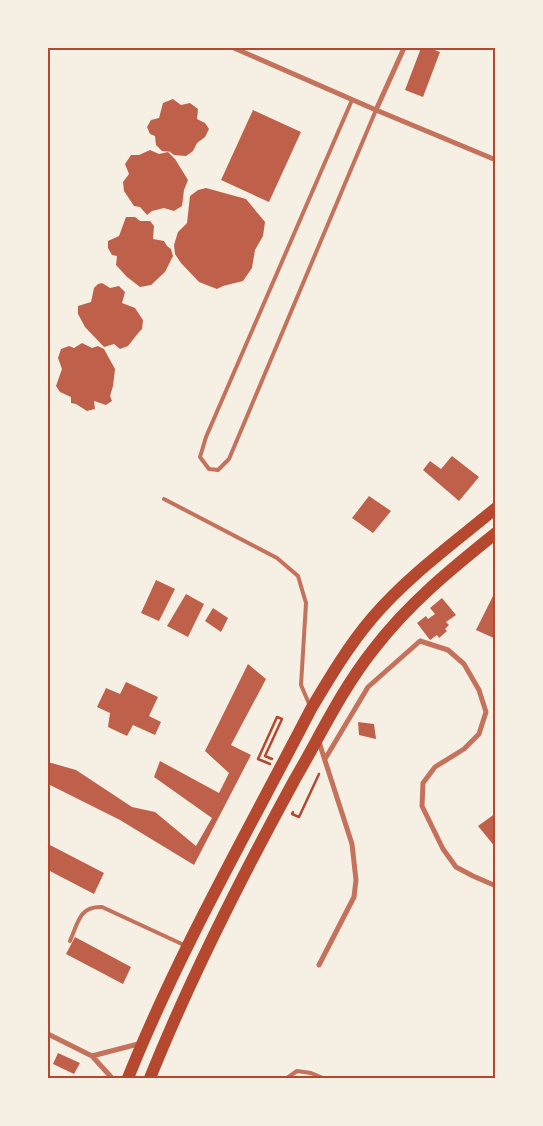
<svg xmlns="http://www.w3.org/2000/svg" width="543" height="1126" font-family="'PT Sans',sans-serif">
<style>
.building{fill:#bf614a}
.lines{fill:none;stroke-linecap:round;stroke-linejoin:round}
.path{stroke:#b5482f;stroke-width:2.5}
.service{stroke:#c5725c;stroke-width:4}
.minor{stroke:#c5725c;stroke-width:5}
.primary{stroke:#b5482f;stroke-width:12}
.neatline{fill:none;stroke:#b5482f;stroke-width:2}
</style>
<rect width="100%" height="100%" fill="#f6efe4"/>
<path class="building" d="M421 48H429L440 52 423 97 405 90Z
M173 99 181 105 190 103 198 109 197 119 205 123 209 129 205 137 197 143 193 151 186 156 174 155 170 152H172L162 151 156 145 155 136 150 134 147 127 151 120 159 118 163 103Z
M253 110 301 132 269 202 221 180Z
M150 150 159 154 168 152 175 159 188 180 184 190 182 206 174 211 164 208 152 211 147 215 140 207 134 206 124 191 123 182 129 174 125 164 131 155H139Z
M206 188 246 199 265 222 263 236 255 250 252 268 243 281 223 286 217 289 199 282 181 263 175 254 174 245 178 232 187 223 190 196 198 190Z
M126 217H135L140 221H150L154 226 153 239 164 241 167 246 171 249 173 256 165 272 151 285 140 287 127 277 116 265 117 256 112 255 108 248V241L119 236Z
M102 283 110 288 119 286 125 292 122 303 135 308 143 320 142 329 139 332 128 346 120 349 114 344 104 347 85 327 78 314V306L91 302 94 288 98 284Z
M82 343 92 348 98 346 104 349 115 369 113 386 110 396 112 401 106 405 94 401 95 409 87 411 76 404 71 403V397L60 392 56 386 62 369 58 358 61 349 69 346 74 348Z
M452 456 479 477 459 501 423 470 430 461 441 469Z
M369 496 391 511 373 533 352 518Z
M156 580 175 589 159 621 141 613Z
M496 590V639L476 630Z
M186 594 204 604 188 637 167 626Z
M442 598 456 615 446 622 449 625 445 629 447 631 439 638 437 635 430 640 417 623 426 616 428 619 435 614 430 608Z
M213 608 228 618 221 632 205 621Z
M248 664 266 679 231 745 251 755 194 865 120 820 48 784V762L76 770 132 807 155 812 196 846 212 818 154 777 160 761 219 793 229 773 205 751Z
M126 682 158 697 149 716 161 722 155 735 133 725 127 736 108 727 110 713 97 707 106 688 120 694Z
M358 722 374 724 376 739 359 735Z
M496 813V848L478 826Z
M48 844 104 873 94 894 48 870Z
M75 937 131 967 123 984 66 954Z
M58 1053 80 1063 74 1074 53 1064Z"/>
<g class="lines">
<path class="path" d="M270 764 258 759 277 717 282 719 265 756 272 759
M293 812 292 814 299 817 319 774"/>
<path class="service" d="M352 100 206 437 200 457 209 469 218 470 229 459 376 110
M164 499 277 558 298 576 306 603 301 685 310 706
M70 941C78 923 79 906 102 907L184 945
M287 1078 297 1071 311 1073 323 1078"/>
<path class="minor" d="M234 48 376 110 496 160
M376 110 404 48
M319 742 352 844 356 880 354 897 319 965
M325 759 368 687 420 641 448 650 464 664 479 690 486 712 479 734 464 749 435 767 423 783 422 806 443 849 456 867 473 876 496 886
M48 1034 92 1056 112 1078
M92 1056 142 1043"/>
<path class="primary" d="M128 1078C179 951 248 831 311 709 330 677 349 645 373 617 408 576 454 543 496 508
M150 1078C191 976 242 876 295 779 320 736 342 689 373 650 408 604 451 569 496 533"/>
</g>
<rect width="543" height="1126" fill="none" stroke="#f6efe4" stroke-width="98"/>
<rect x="49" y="49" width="445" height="1028" class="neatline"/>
</svg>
